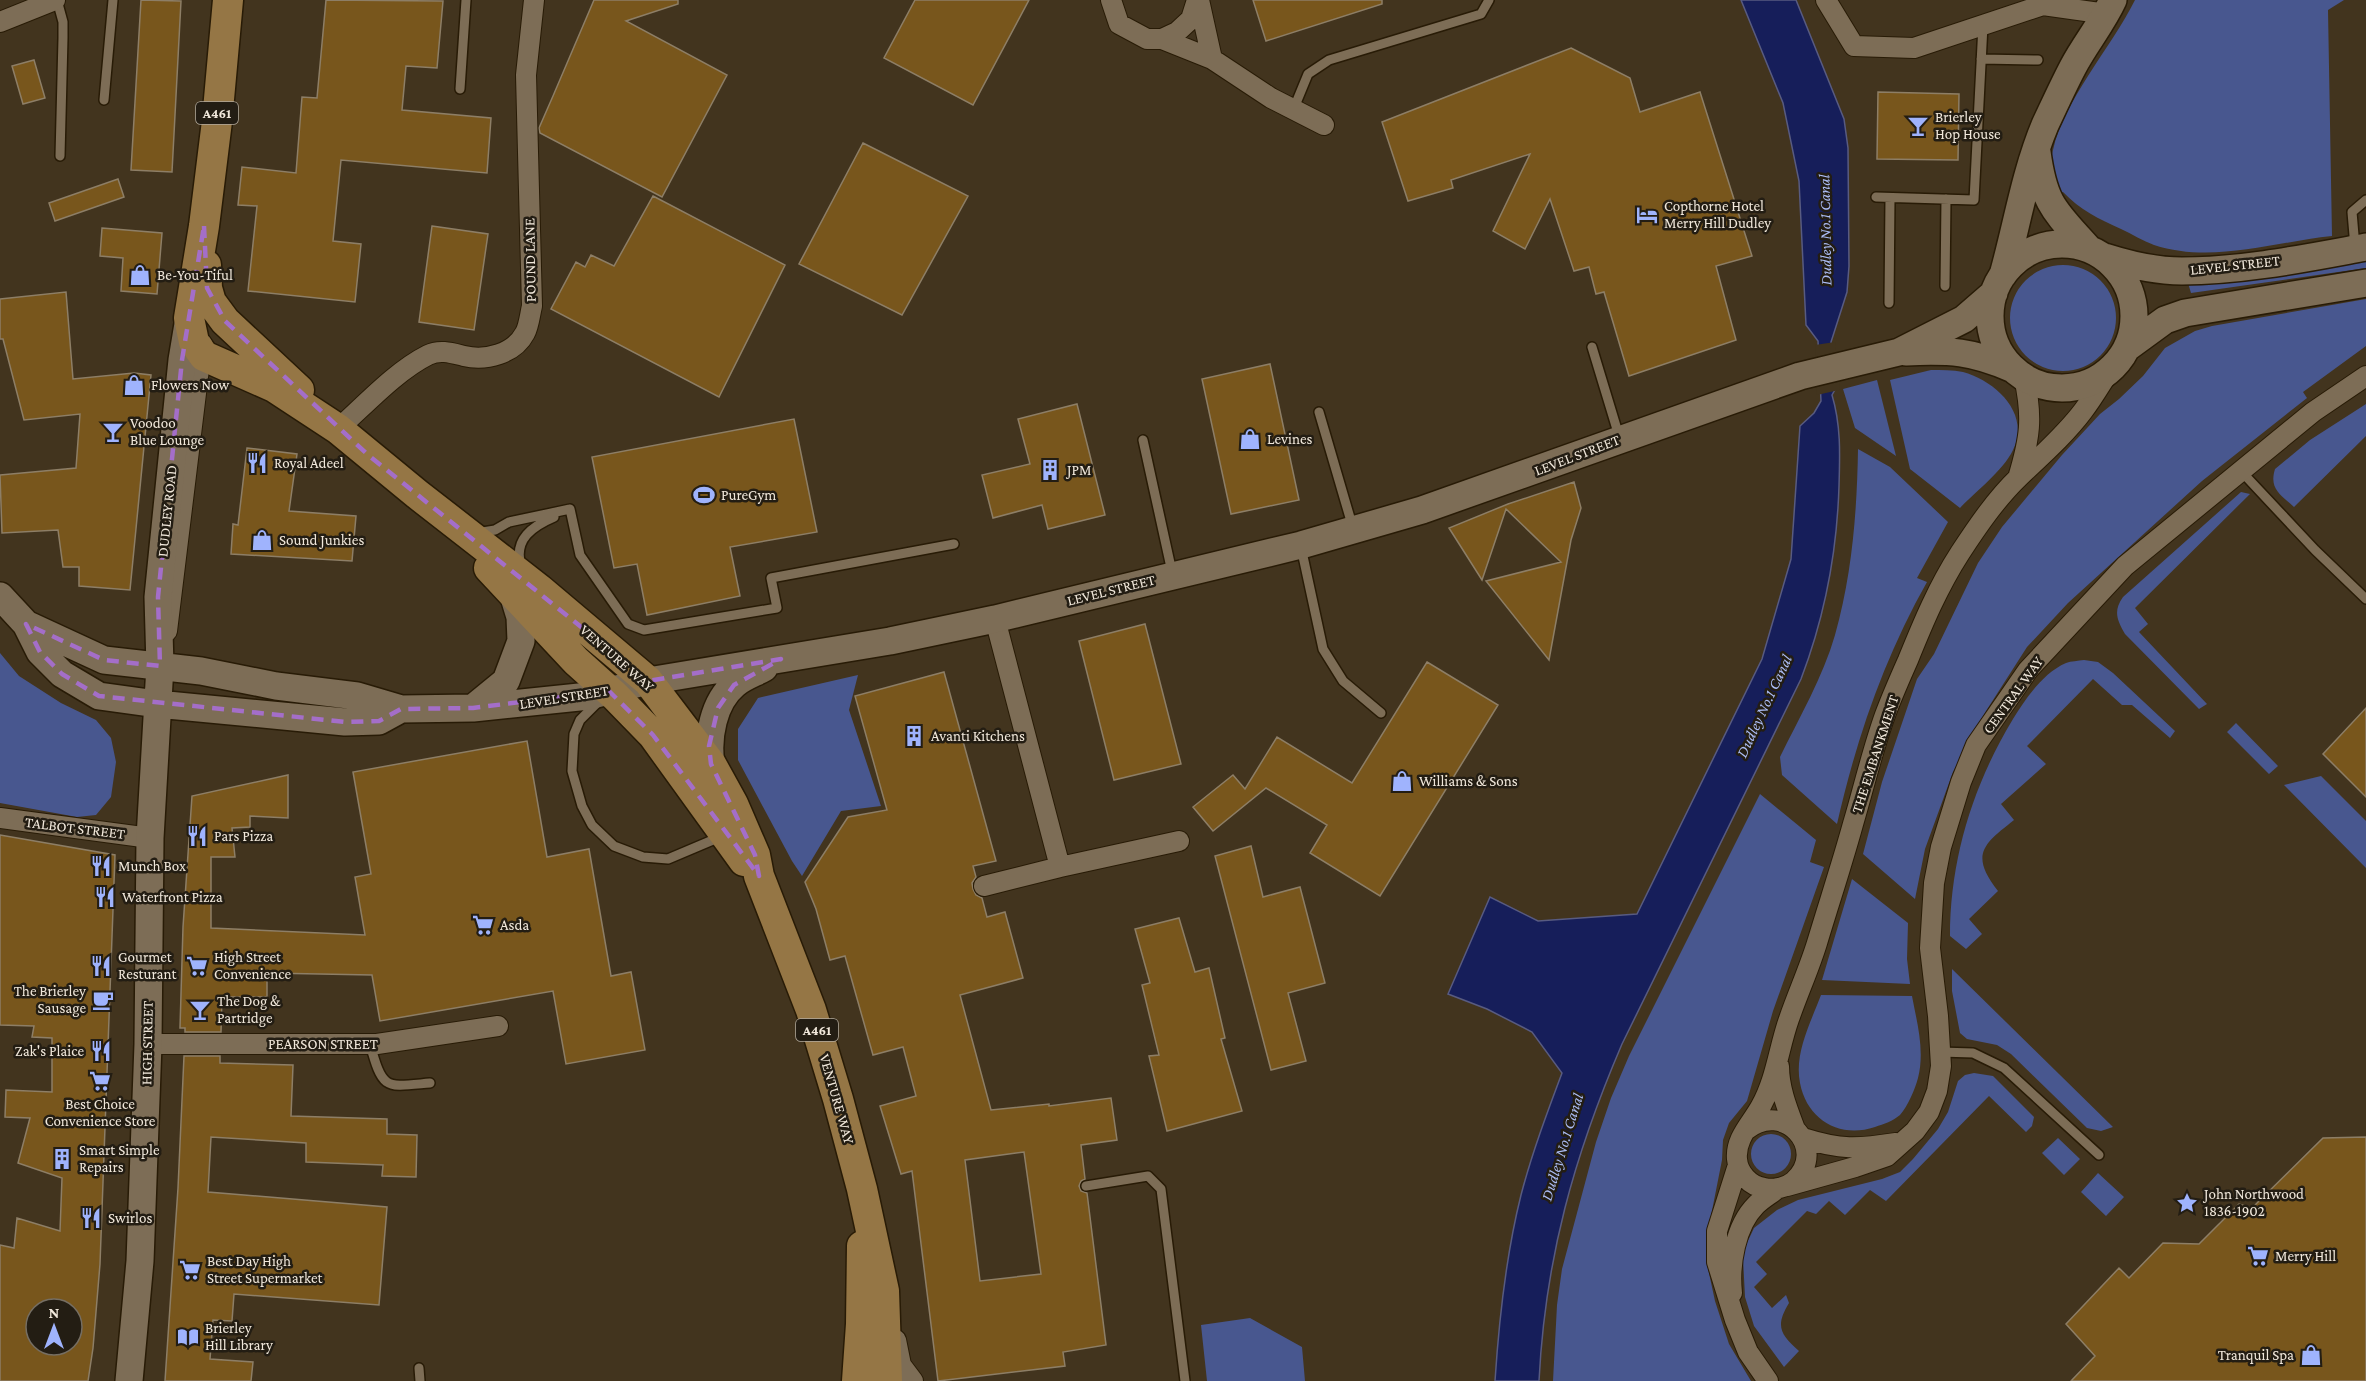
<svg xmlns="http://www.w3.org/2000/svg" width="2366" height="1381" font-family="'Crimson Pro',serif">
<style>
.green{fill:#48578f}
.water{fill:#161e5a;stroke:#585b81;stroke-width:1.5}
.pier{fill:#42341e}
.building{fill:#78561c;stroke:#8d7e66;stroke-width:1.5;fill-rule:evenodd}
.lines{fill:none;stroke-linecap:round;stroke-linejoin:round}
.lane-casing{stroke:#281b06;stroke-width:12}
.street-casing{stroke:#281b06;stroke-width:22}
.secondary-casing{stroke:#281b06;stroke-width:30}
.primary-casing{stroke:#281b06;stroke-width:33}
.lane{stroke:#7d6d56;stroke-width:9}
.street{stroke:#7d6d56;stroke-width:20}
.secondary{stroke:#7d6d56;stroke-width:27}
.primary{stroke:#957645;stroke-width:30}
.marked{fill:none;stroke:#a46ec9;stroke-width:4.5;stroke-dasharray:12 8;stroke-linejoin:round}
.labels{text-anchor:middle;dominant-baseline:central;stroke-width:5;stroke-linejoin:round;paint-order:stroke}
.shield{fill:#231d13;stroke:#b3ab9f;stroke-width:1.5}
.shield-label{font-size:14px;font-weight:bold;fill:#f1e8db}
.poi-label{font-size:15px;fill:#f1e8db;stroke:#231d13;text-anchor:start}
.street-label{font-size:15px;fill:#f1e8db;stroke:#231d13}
.water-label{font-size:16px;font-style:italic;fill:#abbcf4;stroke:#231d13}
</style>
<rect width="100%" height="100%" fill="#42341e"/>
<path class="green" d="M2135 0H2344L2328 10 2332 236C2274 242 2212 264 2154 245 2143 241 2132 234 2121 229 2099 219 2080 210 2063 192L2056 195C2052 181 2049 165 2053 150 2064 100 2111 48 2135 0Z
M2366 256V268L2191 293 2188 283Z
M2010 318a53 53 0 1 1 106 0a53 53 0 1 1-106 0Z
M2366 299V346L2303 392 2307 398 2202 481 2068 603 2027 647 1986 711 1953 772 1925 849 1915 899 1863 854 1882 782 1917 679 1934 654 1978 563 2002 527 2062 455 2100 414 2119 399 2143 376 2165 348 2195 331 2212 326Z
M1931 370C1941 370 1953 370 1963 372 1996 381 2031 414 2013 450 2003 471 1976 491 1960 508L1910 469 1890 380Z
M1877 380 1896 456 1855 428 1843 389Z
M2366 404V436L2294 507C2280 494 2269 489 2275 469L2310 440Z
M1858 449 1890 467 1948 522 1917 578 1927 582C1884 658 1856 740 1837 824L1782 775 1780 757C1799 718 1823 677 1835 635 1852 575 1857 512 1858 449Z
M2241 492 2250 494 2135 608 2148 624 2139 632 2207 704 2199 709 2125 634C2117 620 2113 611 2123 597Z
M0 653 19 676 61 703 96 720 111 738 116 762 111 797 96 815 77 817 0 803Z
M2084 660 2098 662 2113 673 2175 731 2170 738 2132 705H2122L2093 679 2027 746 2046 764 2001 804 2014 820C1984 844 1969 854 1998 891L1969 919 1982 934 1966 949 1950 936C1950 859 1973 785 2013 719 2026 698 2043 673 2066 663 2071 661 2078 661 2084 660Z
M858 675 849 710 881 806 841 811 802 876 792 861 738 760V729L758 698Z
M2236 723 2278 766 2269 774 2227 732Z
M2321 776 2366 821V868L2284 785Z
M1760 794 1816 840 1810 862 1824 867 1773 1011 1747 1101 1729 1123 1723 1140 1722 1160 1707 1236V1264L1715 1301 1729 1344 1751 1381H1553L1557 1305 1562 1269 1596 1142 1611 1098 1629 1056Z
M1852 879 1908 923 1907 959 1910 984 1822 980Z
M1952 969 2113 1127 2101 1131 2087 1128 2011 1054 1997 1045 1967 1039 1960 1033 1952 991Z
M1821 995 1912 996C1917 1023 1925 1050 1918 1078 1915 1089 1908 1106 1900 1115 1893 1121 1884 1124 1875 1127 1840 1139 1807 1120 1800 1083 1794 1053 1811 1022 1821 995Z
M1974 1073 1993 1076 2034 1117 2032 1126 2026 1132 1989 1096 1886 1201 1870 1190 1845 1215 1829 1201 1816 1214 1807 1211 1756 1262 1767 1274 1754 1287 1772 1308 1786 1295 1789 1303C1775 1326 1780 1334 1799 1351L1784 1367 1754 1326 1745 1297 1743 1258 1746 1245 1754 1228 1777 1210 1798 1200 1882 1179 1900 1172 1913 1159 1938 1129 1948 1112 1958 1081 1965 1075Z
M1751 1154a20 20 0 1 1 40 0a20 20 0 1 1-40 0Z
M2058 1138 2080 1159 2064 1175 2042 1153Z
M2098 1173 2124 1197 2106 1216 2081 1192Z
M1250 1318 1302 1347 1305 1381H1207L1201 1325Z"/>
<path class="water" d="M1741 0H1796L1844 119 1848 148 1849 266 1847 292 1831 342 1837 386 1832 395C1841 425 1840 454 1839 486 1837 553 1825 616 1801 679L1622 1044C1574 1156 1545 1259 1539 1381H1495C1499 1319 1506 1255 1521 1195 1532 1153 1547 1113 1562 1073L1532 1032 1487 1009 1448 994 1490 897 1538 921 1637 914 1762 659 1791 559 1800 426 1814 413 1821 401 1818 341 1806 325 1799 181 1783 103Z"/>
<path class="pier" d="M1835 342 1840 387 1839 390 1817 395 1815 345Z"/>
<path class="building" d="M141 0 181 1 172 172 131 170Z
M326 0 443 1 437 68 406 66 402 110 491 118 487 173 341 160 333 241 361 244 355 302 248 291 257 206 238 205 242 167 296 173 302 97 317 98Z
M594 0H678V4L626 21 727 75 662 197 540 133 539 128 553 96Z
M915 0H1029L973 105 884 58Z
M1253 0H1382V4L1266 41Z
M1571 48 1630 78 1640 112 1700 92 1752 256 1716 266 1736 340 1629 376 1604 292 1596 294 1589 267 1574 271 1550 199 1525 249 1493 231 1530 154 1451 180 1453 188 1408 201 1382 122Z
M34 60 45 98 23 104 12 66Z
M1878 92 1959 94 1958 160 1877 159Z
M863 143 968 196 902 315 799 264Z
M118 179 124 197 55 221 49 203Z
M653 196 785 265 719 397 551 309 576 262 585 267 591 255 614 266Z
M432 226 488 234 474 330 419 322Z
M102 228 162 233 157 294 121 291 123 258 100 256Z
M66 292 73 379 134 373 151 375 130 590 79 586V567H63L58 530 2 533 0 475 76 468 80 414 24 420 3 339H0V299Z
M1270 364 1299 500 1231 514 1202 379Z
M1077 404 1105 515 1048 529 1042 505 993 518 982 475 1030 464 1018 419Z
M794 419 817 532 730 547 740 596 647 615 637 564 614 568 592 457Z
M247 448 297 454 289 511 356 516 352 561 231 554 233 524 238 525Z
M1574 482 1581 508 1571 540 1549 660 1486 581 1561 562 1506 509 1482 580 1449 528 1508 504Z
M1145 624 1181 764 1114 780 1079 641Z
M1427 662 1498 705 1380 896 1310 853 1327 825 1266 788 1213 831 1193 807 1233 775 1245 789 1277 737 1352 783Z
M944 672 996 861 973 866 976 877 972 883 973 889 976 895 982 898 987 917 1005 912 1023 978 960 995 991 1110 1049 1104V1106L1111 1098 1117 1140 1081 1145 1085 1179 1081 1181 1079 1186 1081 1191 1087 1193 1106 1345 1063 1352 1065 1366 938 1381 912 1171 901 1174 880 1106 916 1096 903 1047 873 1055 845 956 830 960 816 909 805 882 848 817 887 810 855 696ZM1024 1152 1041 1274 980 1281 965 1160Z
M2366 708V797L2323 754Z
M527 741 547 857 589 849 611 976 631 972 645 1050 566 1064 553 991 380 1021 372 975 267 973V997H222L221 1032H185V1028H180L183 927 192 796 288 775V818L250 816V827L232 828 235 857H211V928L365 935 355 877 371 874 353 772Z
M0 835 115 855 100 1264 93 1348 88 1381H0V1245L14 1248 17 1218 60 1231 62 1178 18 1163 30 1118 5 1117 6 1090 52 1092V1038L32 1037 34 1026 0 1025ZM36 1309H72V1345H36Z
M1251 846 1263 897 1300 887 1325 983 1288 993 1306 1061 1271 1070 1215 856Z
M1179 918 1195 972 1209 968 1225 1038 1221 1039 1242 1111 1167 1131 1149 1056 1159 1055 1142 985 1150 983 1135 929Z
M184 1056H220V1063L293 1065 291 1116 387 1119V1134L417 1135 416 1177 382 1176 383 1165 306 1162V1143L211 1137 208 1192 387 1207 379 1305 234 1294 232 1321 213 1320 210 1359 253 1362 251 1381H165L178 1188Z
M2366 1137V1381H2071L2095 1356 2066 1324 2119 1268 2129 1278 2163 1243 2199 1244 2239 1204 2252 1208 2323 1138Z"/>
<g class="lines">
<defs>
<path id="lane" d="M57 0 63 22V38L60 156
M1981 59 2038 60
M460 89 466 0
M104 100 113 0
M1294 108 1308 74 1329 60 1481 14 1489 0
M1876 197 1974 200 1983 25
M2355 247 2352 212 2366 200
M1945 286 1946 199
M1889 303 1890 198
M1592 347 1619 436
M1319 412 1353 528
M1143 440 1172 572
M2240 470 2315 550 2366 599
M570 509 580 555 628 624 644 630 777 608 771 578 954 544
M476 533 495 530 509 522 570 509
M1301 547 1323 649 1343 681 1381 713
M521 566C513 539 533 526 554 517
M599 701 580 720 574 734 572 771 582 806 592 825 614 846 643 857 668 859 720 837
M370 1044C383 1091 385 1087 430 1083
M1940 1052 1973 1053 2004 1068 2099 1155
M1086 1186 1148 1176 1161 1189 1185 1381
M419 1368 420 1381"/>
<path id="street" d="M1111 0 1119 24 1147 39H1162L1177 32 1191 19 1197 0
M1826 0 1854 46 1914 48 2043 5 2107 14
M0 22 55 0
M1162 39 1212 59 1199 0
M1212 59 1271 98 1324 125
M338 429C365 405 396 371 428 355 440 349 452 353 464 356 486 361 514 354 525 333 529 326 530 314 532 306L526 75 534 0
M2018 478C2030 438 2033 418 2024 377
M995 619 1060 867
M167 631 202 344
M0 818 150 838
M984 886 1060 867 1179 841
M148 1044H377L498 1026
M1779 1066C1779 1088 1787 1108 1795 1129
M1746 1130C1784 1099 1829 1149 1794 1181 1786 1188 1774 1190 1764 1188 1750 1186 1738 1173 1737 1159 1735 1138 1752 1123 1761 1106 1776 1079 1779 1047 1789 1019 1798 993 1809 969 1817 943 1829 903 1842 864 1853 824 1864 787 1872 751 1885 715 1892 696 1900 678 1908 660 1923 623 1938 587 1960 553 1977 527 1996 499 2019 477 2041 456 2065 435 2083 411 2093 398 2101 384 2110 370
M1803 1138C1841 1150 1857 1149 1896 1143
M1738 1165 1717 1231V1262L1735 1320 1748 1352 1768 1381
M1787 1186 1855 1167 1887 1156 1915 1131 1929 1112 1937 1091 1941 1066 1938 1016 1930 948 1934 883 1941 847 1961 782 1976 745 2028 670 2125 566 2313 412 2366 376
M1732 1293C1729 1265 1735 1226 1756 1205 1762 1199 1771 1194 1778 1188
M896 1340 901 1365 913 1381"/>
<path id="secondary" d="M2037 152C2044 205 2055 211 2089 249
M1990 316a72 72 0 1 1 144 0a72 72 0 1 1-144 0Z
M2105 257C2130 265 2155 271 2182 271 2243 271 2306 258 2366 247
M2003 275C2017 225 2025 173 2045 125 2054 106 2063 86 2073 67 2085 44 2102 24 2113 0
M2128 347 2165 320 2185 313 2366 283
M1906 352C1950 350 1972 351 2013 369
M0 596 26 624 40 652 62 674 99 696 157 704 345 722 379 721 401 709
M26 624 104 660 201 671 276 686 357 696 401 709 473 708 589 696 648 681 890 641 995 619 1301 545 1422 510 1800 376 1899 352 1964 319 1994 293
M473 708 506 681 521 641 520 617 513 594
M711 764C707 738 713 702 735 684 743 677 755 673 764 668
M129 1381 140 1261 148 1044 150 838 160 666 158 597 182 360 189 318"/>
<path id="primary" d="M228 0 217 121 204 226 189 318 194 342 204 356 274 387 338 429 417 494 539 589 648 681 711 764 733 804 755 855 759 876 811 1010 838 1099 862 1189 884 1291 887 1381
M206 265 207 288 211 302 225 321 299 390
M489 568 576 661 615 696 653 735 744 861
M857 1381 861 1324 862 1246"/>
</defs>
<use href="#lane" class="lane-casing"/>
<use href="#street" class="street-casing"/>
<use href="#secondary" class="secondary-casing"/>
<use href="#primary" class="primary-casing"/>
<use href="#lane" class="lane"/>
<use href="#street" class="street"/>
<use href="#secondary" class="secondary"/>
<use href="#primary" class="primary"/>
</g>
<path class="marked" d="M204 226 207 288 225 321 367 454 648 681 781 659 734 685 718 708 709 746 711 764 755 855 759 876 653 735 609 691 473 708 401 709 379 721 345 722 99 696 62 674 40 652 26 624 104 660 160 666 158 597 182 360Z"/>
<defs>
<symbol id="bar-bare" viewBox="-9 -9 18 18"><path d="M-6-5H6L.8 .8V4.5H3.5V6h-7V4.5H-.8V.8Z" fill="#9fb3fd" stroke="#231d13" stroke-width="2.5" paint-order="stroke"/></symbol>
<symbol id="hotel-bare" viewBox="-9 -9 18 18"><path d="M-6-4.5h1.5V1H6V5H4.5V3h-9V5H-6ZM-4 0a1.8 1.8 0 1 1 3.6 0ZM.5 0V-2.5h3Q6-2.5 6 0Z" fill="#9fb3fd" stroke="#231d13" stroke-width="2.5" paint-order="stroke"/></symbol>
<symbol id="shop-bare" viewBox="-9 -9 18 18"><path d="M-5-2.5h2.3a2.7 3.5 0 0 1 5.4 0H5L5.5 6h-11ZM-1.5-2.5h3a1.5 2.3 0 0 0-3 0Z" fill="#9fb3fd" stroke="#231d13" stroke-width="2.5" paint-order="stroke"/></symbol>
<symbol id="restaurant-bare" viewBox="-9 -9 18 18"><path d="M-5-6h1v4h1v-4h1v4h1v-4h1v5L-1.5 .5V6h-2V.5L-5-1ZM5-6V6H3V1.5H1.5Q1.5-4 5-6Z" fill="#9fb3fd" stroke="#231d13" stroke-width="2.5" paint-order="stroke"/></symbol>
<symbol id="building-bare" viewBox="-9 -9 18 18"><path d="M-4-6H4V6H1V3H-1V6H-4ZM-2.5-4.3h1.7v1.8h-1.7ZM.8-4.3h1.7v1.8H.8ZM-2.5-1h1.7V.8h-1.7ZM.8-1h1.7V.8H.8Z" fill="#9fb3fd" stroke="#231d13" stroke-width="2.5" paint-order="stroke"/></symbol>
<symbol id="stadium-bare" viewBox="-9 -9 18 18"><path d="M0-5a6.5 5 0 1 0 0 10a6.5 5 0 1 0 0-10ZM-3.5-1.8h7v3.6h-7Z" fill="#9fb3fd" stroke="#231d13" stroke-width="2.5" paint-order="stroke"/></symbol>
<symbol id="supermarket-bare" viewBox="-9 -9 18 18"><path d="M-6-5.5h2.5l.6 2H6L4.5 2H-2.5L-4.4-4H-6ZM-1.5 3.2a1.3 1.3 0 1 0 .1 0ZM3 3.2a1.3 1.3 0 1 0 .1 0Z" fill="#9fb3fd" stroke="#231d13" stroke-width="2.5" paint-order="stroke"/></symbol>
<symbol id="cafe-bare" viewBox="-9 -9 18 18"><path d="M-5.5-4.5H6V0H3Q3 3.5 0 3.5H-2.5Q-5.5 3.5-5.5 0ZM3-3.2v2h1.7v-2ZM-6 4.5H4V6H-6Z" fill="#9fb3fd" stroke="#231d13" stroke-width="2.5" paint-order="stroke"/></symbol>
<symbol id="sight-bare" viewBox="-9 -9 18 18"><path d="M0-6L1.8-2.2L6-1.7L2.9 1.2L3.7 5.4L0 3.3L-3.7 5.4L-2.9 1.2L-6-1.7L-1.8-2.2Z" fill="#9fb3fd" stroke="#231d13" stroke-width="2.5" paint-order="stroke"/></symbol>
<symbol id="library-bare" viewBox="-9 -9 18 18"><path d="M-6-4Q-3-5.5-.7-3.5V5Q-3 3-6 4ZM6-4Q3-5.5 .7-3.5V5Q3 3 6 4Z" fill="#9fb3fd" stroke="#231d13" stroke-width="2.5" paint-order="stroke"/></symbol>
</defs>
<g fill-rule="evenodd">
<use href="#bar-bare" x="1903" y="111" width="30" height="30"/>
<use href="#hotel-bare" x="1632" y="200" width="30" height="30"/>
<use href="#shop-bare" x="125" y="260" width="30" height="30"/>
<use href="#shop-bare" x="119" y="370" width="30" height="30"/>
<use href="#bar-bare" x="98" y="417" width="30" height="30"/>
<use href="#shop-bare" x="1235" y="424" width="30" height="30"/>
<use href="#restaurant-bare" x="242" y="448" width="30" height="30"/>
<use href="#building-bare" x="1035" y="455" width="30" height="30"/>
<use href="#stadium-bare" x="689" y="480" width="30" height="30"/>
<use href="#shop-bare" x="247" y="525" width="30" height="30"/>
<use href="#building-bare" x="899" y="721" width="30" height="30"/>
<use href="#shop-bare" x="1387" y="766" width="30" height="30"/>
<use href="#restaurant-bare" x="182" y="821" width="30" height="30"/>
<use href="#restaurant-bare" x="86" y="851" width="30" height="30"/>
<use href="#restaurant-bare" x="90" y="882" width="30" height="30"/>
<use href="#supermarket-bare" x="468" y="910" width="30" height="30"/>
<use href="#restaurant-bare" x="86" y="951" width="30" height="30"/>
<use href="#supermarket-bare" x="182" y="951" width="30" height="30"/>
<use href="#cafe-bare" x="88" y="985" width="30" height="30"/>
<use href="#bar-bare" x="185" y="995" width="30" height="30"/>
<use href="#restaurant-bare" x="86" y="1036" width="30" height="30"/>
<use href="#supermarket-bare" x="85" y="1066" width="30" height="30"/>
<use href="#building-bare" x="47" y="1144" width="30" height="30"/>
<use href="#sight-bare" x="2172" y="1188" width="30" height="30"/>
<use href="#restaurant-bare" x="76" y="1203" width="30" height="30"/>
<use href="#supermarket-bare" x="2243" y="1241" width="30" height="30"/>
<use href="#supermarket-bare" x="175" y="1255" width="30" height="30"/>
<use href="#library-bare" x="173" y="1322" width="30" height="30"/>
<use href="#shop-bare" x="2296" y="1340" width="30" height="30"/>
</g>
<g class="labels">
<g class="shield">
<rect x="196" y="102" width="42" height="22" rx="4.5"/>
<rect x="796" y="1019" width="42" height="22" rx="4.5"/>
</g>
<g class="shield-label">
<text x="217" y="113">A461</text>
<text x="817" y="1030">A461</text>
</g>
<g class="poi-label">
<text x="1935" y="117">Brierley<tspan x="1935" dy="17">Hop House</tspan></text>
<text x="1664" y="206">Copthorne Hotel<tspan x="1664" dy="17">Merry Hill Dudley</tspan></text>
<text x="157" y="275">Be-You-Tiful</text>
<text x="151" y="385">Flowers Now</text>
<text x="130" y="423">Voodoo<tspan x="130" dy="17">Blue Lounge</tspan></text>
<text x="1267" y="439">Levines</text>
<text x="274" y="463">Royal Adeel</text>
<text x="1067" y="470">JPM</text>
<text x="721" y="495">PureGym</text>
<text x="279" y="540">Sound Junkies</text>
<text x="931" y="736">Avanti Kitchens</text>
<text x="1419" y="781">Williams &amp; Sons</text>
<text x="214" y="836">Pars Pizza</text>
<text x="118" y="866">Munch Box</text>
<text x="122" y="897">Waterfront Pizza</text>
<text x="500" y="925">Asda</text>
<text x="118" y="957">Gourmet<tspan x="118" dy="17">Resturant</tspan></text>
<text x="214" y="957">High Street<tspan x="214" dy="17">Convenience</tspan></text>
<text x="86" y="991" text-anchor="end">The Brierley<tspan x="86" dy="17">Sausage</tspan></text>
<text x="217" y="1001">The Dog &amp;<tspan x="217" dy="17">Partridge</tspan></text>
<text x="84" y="1051" text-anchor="end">Zak's Plaice</text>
<text x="100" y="1104" text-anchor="middle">Best Choice<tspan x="100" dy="17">Convenience Store</tspan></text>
<text x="79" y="1150">Smart Simple<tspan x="79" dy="17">Repairs</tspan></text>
<text x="2204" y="1194">John Northwood<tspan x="2204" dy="17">1836-1902</tspan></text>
<text x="108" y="1218">Swirlos</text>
<text x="2275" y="1256">Merry Hill</text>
<text x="207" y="1261">Best Day High<tspan x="207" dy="17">Street Supermarket</tspan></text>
<text x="205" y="1328">Brierley<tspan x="205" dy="17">Hill Library</tspan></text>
<text x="2294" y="1355" text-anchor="end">Tranquil Spa</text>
</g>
<g class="street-label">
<text transform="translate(530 260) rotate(-91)">POUND LANE</text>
<text transform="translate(2235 265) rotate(-6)">LEVEL STREET</text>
<text transform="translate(1577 455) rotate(-21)">LEVEL STREET</text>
<text transform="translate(167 511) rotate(-84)">DUDLEY ROAD</text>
<text transform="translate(1111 590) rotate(-14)">LEVEL STREET</text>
<text transform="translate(617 658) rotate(41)">VENTURE WAY</text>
<text transform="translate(2013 695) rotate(-54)">CENTRAL WAY</text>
<text transform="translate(564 697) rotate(-9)">LEVEL STREET</text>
<text transform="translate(1875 754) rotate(-72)">THE EMBANKMENT</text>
<text transform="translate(75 828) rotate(7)">TALBOT STREET</text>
<text transform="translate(147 1043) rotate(-89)">HIGH STREET</text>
<text x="323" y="1044">PEARSON STREET</text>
<text transform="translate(837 1099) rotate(74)">VENTURE WAY</text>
</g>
<g class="water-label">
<text transform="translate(1825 230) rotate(-91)">Dudley No.1 Canal</text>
<text transform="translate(1764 706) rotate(-65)">Dudley No.1 Canal</text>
<text transform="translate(1562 1147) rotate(-73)">Dudley No.1 Canal</text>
</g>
</g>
<g transform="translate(54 1327)"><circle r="28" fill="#231d13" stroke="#756e63" stroke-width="1.5"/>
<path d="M0-4.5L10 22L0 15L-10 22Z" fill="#9fb3fd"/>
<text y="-9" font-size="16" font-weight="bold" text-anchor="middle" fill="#f1e8db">N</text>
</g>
</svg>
